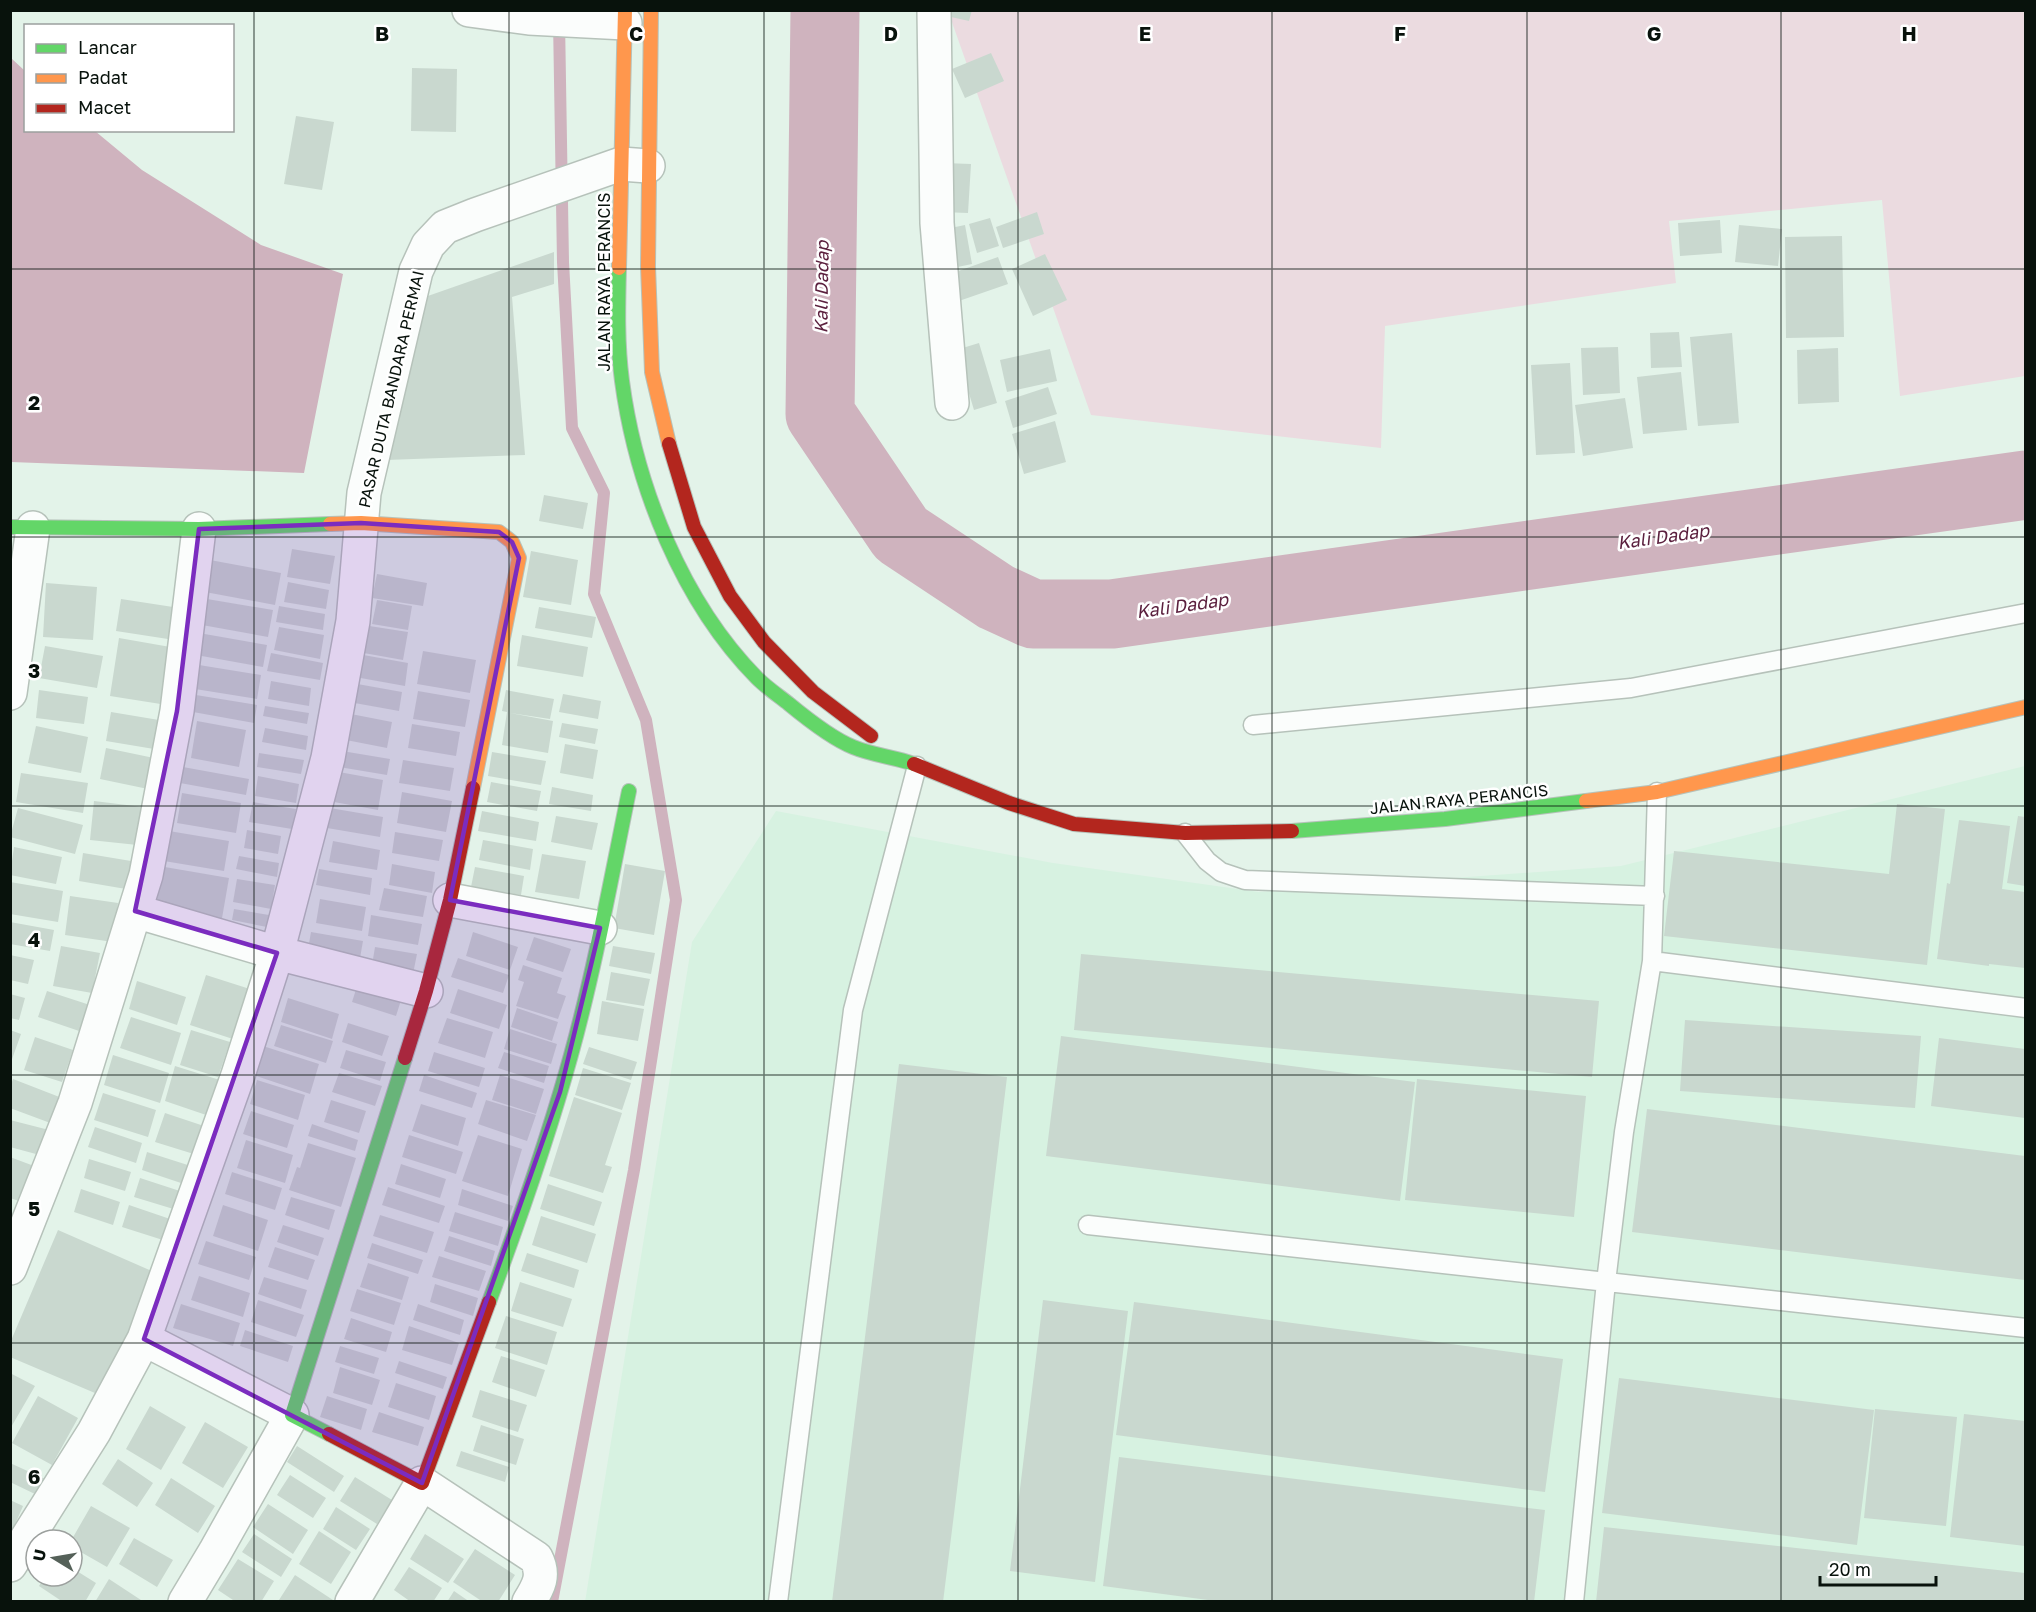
<svg xmlns="http://www.w3.org/2000/svg" width="2036" height="1612" font-family="'Golos Text',sans-serif">
<style>
.built{fill:#d7f2e1}
.green{fill:#ebdbe0}
.water{fill:#cfb3be}
.lines{fill:none;stroke-linecap:round;stroke-linejoin:round}
.stream{stroke:#cfb3be;stroke-width:12}
.river{stroke:#cfb3be;stroke-width:69}
.building{fill:#c9d8cf}
.lane-casing{stroke:#b6c2ba;stroke-width:21}
.street-casing{stroke:#b6c2ba;stroke-width:36}
.fast-casing{stroke:#b6c2ba;stroke-width:16}
.slow-casing{stroke:#b6c2ba;stroke-width:16}
.jam-casing{stroke:#b6c2ba;stroke-width:16}
.lane{stroke:#fbfdfc;stroke-width:18}
.street{stroke:#fbfdfc;stroke-width:33}
.fast{stroke:#63d668;stroke-width:14}
.slow{stroke:#ff974d;stroke-width:14}
.jam{stroke:#b3261e;stroke-width:14}
.marked{fill:#7b2cbf;fill-opacity:0.2;stroke:#7b2cbf;stroke-width:4.5;stroke-linejoin:round}
.grid{fill:none;stroke:#08120c;stroke-width:1.5;stroke-opacity:0.55}
.labels{text-anchor:middle;dominant-baseline:central;stroke-width:5;stroke-linejoin:round;paint-order:stroke}
.street-label{font-size:16px;fill:#08120c;stroke:#fff}
.water-label{font-size:18px;font-style:italic;fill:#5b203e;stroke:#fff}
.grid-label{font-size:20px;text-anchor:middle;font-weight:bold;fill:#08120c;stroke:#fff;stroke-width:5;stroke-linejoin:round;paint-order:stroke}
</style>
<rect width="100%" height="100%" fill="#e3f3e9"/>
<path class="built" d="M2025 766V1601L585 1602 692 942 776 811 1053 863 1259 892 1621 866Z"/>
<path class="green" d="M948 11H2025V376L1900 396 1882 200 1669 221 1676 283 1385 326 1381 448 1091 415Z"/>
<path class="water" d="M11 58 25 71 26 130 95 131 142 170 261 245 343 274 304 473 11 462Z"/>
<g class="lines">
<path class="stream" d="M552 1602 634 1170 676 900 646 720 594 594 604 493 572 428 563 262 559 20"/>
<path class="river" d="M825 10 820 414 901 534 996 597 1033 614H1112L2026 485"/>
</g>
<path class="building" d="M943 10H972L969 21 942 15Z
M991 53 1004 81 965 98 952 69Z
M412 68 457 69 456 132 411 131Z
M296 116 334 122 322 190 284 184Z
M944 163 971 164 968 213 942 212Z
M1037 212 1044 234 1003 248 996 227Z
M990 218 999 246 977 253 969 224Z
M1720 220 1722 253 1680 256 1678 223Z
M965 225 972 264 948 269 941 230Z
M1739 225 1782 229 1778 266 1735 262Z
M1842 236 1844 337 1786 338 1785 237Z
M554 252V284L512 297 525 455 386 460 425 297Z
M1045 254 1067 300 1033 316 1012 269Z
M998 257 1008 284 956 302 947 275Z
M1679 332 1682 367 1651 368 1650 333Z
M1732 333 1739 423 1698 426 1690 337Z
M979 343 997 403 974 410 956 350Z
M1618 347 1620 393 1583 395 1581 348Z
M1838 348 1839 402 1798 404 1797 350Z
M1050 349 1057 381 1007 392 1000 360Z
M1570 363 1575 453 1536 455 1531 365Z
M1681 372 1687 430 1643 434 1637 377Z
M1048 387 1057 414 1013 428 1005 401Z
M1625 398 1633 448 1583 456 1575 405Z
M1055 421 1066 462 1024 474 1012 434Z
M544 495 588 503 583 529 539 521Z
M292 549 335 556 330 584 287 577Z
M531 551 578 560 571 605 523 597Z
M210 560 281 573 275 605 205 592Z
M377 574 427 583 423 606 372 598Z
M288 582 329 590 326 609 284 602Z
M46 583 97 587 93 640 43 637Z
M121 599 173 607 168 639 116 631Z
M207 599 273 610 268 637 202 625Z
M377 600 412 606 408 630 372 624Z
M279 606 325 614 323 630 276 622Z
M539 607 596 617 592 638 535 628Z
M363 625 408 632 403 660 358 652Z
M279 627 324 635 320 659 274 650Z
M199 633 267 645 263 667 196 655Z
M522 635 588 647 583 677 517 666Z
M119 638 176 648 167 705 110 696Z
M45 646 103 656 97 688 39 678Z
M423 651 476 660 470 693 417 684Z
M271 653 323 663 320 680 267 671Z
M358 654 408 663 405 686 355 677Z
M199 665 261 675 257 699 195 689Z
M271 681 311 688 309 706 268 699Z
M352 683 402 692 399 711 349 702Z
M39 690 88 697 84 724 36 718Z
M506 690 554 699 550 719 510 713 553 721 548 753 502 745 507 712 502 711Z
M418 691 470 700 465 727 413 719Z
M563 694 601 701 598 719 559 712Z
M196 695 257 705 254 723 193 712Z
M265 706 309 713 307 724 263 716Z
M111 712 165 721 160 750 106 741Z
M351 714 392 722 387 748 346 740Z
M197 721 246 730 239 767 191 758Z
M562 723 598 729 595 744 559 737Z
M412 724 460 732 456 756 408 748Z
M36 726 88 737 81 773 28 763Z
M265 728 308 736 306 750 262 742Z
M565 744 598 750 593 779 560 773Z
M106 748 154 758 148 789 100 779Z
M342 751 390 759 387 775 339 767Z
M492 752 546 761 541 785 488 776Z
M259 753 304 760 301 774 257 767Z
M403 760 454 768 450 791 399 783Z
M183 767 249 779 246 795 180 783Z
M339 772 383 780 378 810 334 802Z
M21 773 88 783 83 813 16 802Z
M258 776 299 784 296 803 255 796Z
M491 782 541 791 537 811 487 802Z
M552 787 593 795 591 811 549 804Z
M402 792 452 801 446 832 397 823Z
M182 793 241 803 236 833 177 823Z
M94 801 151 808 147 846 90 840Z
M253 802 296 809 292 829 249 822Z
M1897 804 1945 809 1927 965 1664 936 1674 851 1889 874Z
M18 808 83 825 75 854 10 837Z
M330 808 383 817 380 837 327 828Z
M482 811 539 822 536 841 478 831Z
M556 816 598 823 592 850 551 842Z
M2018 816 2025 817V886L2007 883Z
M1959 820 2010 826 2002 889 2025 892V968L1989 964V966L1937 959 1947 883 1950 884Z
M247 830 281 836 278 854 244 848Z
M169 831 229 841 224 871 164 861Z
M395 832 443 840 439 861 392 853Z
M483 840 533 849 530 870 479 860Z
M333 841 380 850 377 870 329 862Z
M14 847 62 857 56 884 10 875Z
M83 853 131 861 126 889 79 881Z
M542 854 586 861 579 899 535 892Z
M239 856 279 863 277 877 236 869Z
M392 864 435 872 432 893 389 885Z
M625 864 665 871 654 935 614 928Z
M159 866 229 878 221 924 152 912Z
M475 867 524 876 521 895 471 887Z
M319 869 372 878 370 895 316 885Z
M237 879 275 885 271 909 233 902Z
M10 882 63 891 58 922 10 914Z
M384 888 427 896 423 917 379 910Z
M70 896 118 903 113 942 65 935Z
M320 899 366 907 362 931 316 923Z
M234 909 269 915 267 927 232 920Z
M371 915 422 924 418 945 368 936Z
M10 922 54 930 50 951 10 944Z
M311 932 363 941 359 964 307 955Z
M473 932 518 947 510 970 466 956Z
M534 937 571 949 563 972 526 960Z
M61 946 100 953 92 993 53 986Z
M613 946 655 953 651 974 609 966Z
M375 947 417 954 412 979 371 971Z
M1081 954 1599 1001 1592 1077 1074 1030Z
M10 955 34 960 28 984 10 980Z
M458 958 509 975 503 993 451 977Z
M523 965 562 978 557 993 566 996 558 1019 516 1006 524 982 518 980Z
M611 972 650 979 644 1006 606 1000Z
M206 975 253 990 236 1040 190 1025Z
M359 980 403 994 396 1016 352 1002Z
M137 981 186 997 177 1025 129 1009Z
M458 989 507 1005 499 1029 450 1013Z
M47 991 93 1006 85 1033 38 1017Z
M10 994 25 998 19 1020 10 1018Z
M288 998 339 1014 332 1039 281 1022Z
M602 1001 644 1009 638 1041 597 1034Z
M517 1008 558 1022 552 1041 511 1027Z
M131 1017 181 1033 171 1065 120 1048Z
M447 1018 493 1032 485 1058 438 1043Z
M1685 1020 1921 1036 1915 1108 1680 1091Z
M348 1023 389 1036 382 1056 342 1042Z
M281 1025 333 1041 326 1063 274 1046Z
M510 1029 557 1044 551 1064 504 1049Z
M10 1030 21 1034 11 1062H10Z
M191 1030 230 1042 218 1077 180 1065Z
M1061 1036 1415 1082 1400 1201 1046 1156Z
M35 1037 73 1050 62 1082 24 1070Z
M1939 1038 2025 1049V1118L1931 1106Z
M263 1046 319 1064 310 1094 253 1075Z
M589 1047 637 1062 631 1080 583 1064Z
M346 1050 386 1062 380 1081 340 1068Z
M434 1052 485 1068 479 1087 428 1071Z
M504 1052 549 1066 544 1083 498 1068Z
M113 1055 169 1073 160 1103 104 1085Z
M899 1064 1007 1077 955 1506 943 1602H832Z
M175 1066 223 1081 212 1117 165 1101Z
M583 1068 631 1083 622 1110 575 1095Z
M339 1073 382 1086 375 1106 332 1092Z
M424 1075 477 1093 472 1108 419 1091Z
M500 1075 544 1089 536 1114 492 1100Z
M13 1079 62 1098 53 1124 10 1108V1087Z
M1417 1079 1586 1096 1574 1217 1405 1200Z
M257 1080 305 1095 298 1120 250 1104Z
M103 1093 156 1110 148 1137 94 1120Z
M574 1097 622 1113 605 1165 612 1167 603 1193 549 1176Z
M331 1100 366 1111 359 1133 324 1122Z
M486 1100 536 1115 527 1141 478 1124Z
M421 1104 466 1118 458 1146 412 1131Z
M1647 1109 2025 1156V1280L1632 1232Z
M251 1111 294 1125 287 1148 243 1134Z
M165 1113 207 1127 197 1155 155 1142Z
M10 1120 53 1131 47 1157 10 1147Z
M312 1124 358 1140 355 1151 308 1136Z
M95 1127 142 1143 136 1163 88 1147Z
M409 1135 463 1152 456 1174 402 1157Z
M478 1135 522 1149 508 1196 462 1181Z
M246 1140 293 1155 285 1183 237 1168Z
M308 1143 356 1158 341 1207 289 1190 297 1167 300 1168Z
M147 1152 194 1167 187 1185 142 1170Z
M10 1157 34 1166 19 1201 10 1198Z
M89 1159 131 1172 125 1191 84 1178Z
M401 1164 446 1179 440 1198 395 1184Z
M232 1172 282 1188 275 1210 225 1194Z
M140 1178 186 1193 180 1211 134 1197Z
M548 1184 602 1202 594 1226 540 1209Z
M388 1187 445 1206 439 1223 382 1205Z
M81 1189 120 1202 113 1225 74 1212Z
M462 1189 513 1206 508 1221 458 1205Z
M291 1197 335 1210 329 1230 285 1215Z
M129 1205 173 1220 166 1241 122 1227Z
M223 1205 268 1220 258 1251 213 1236Z
M455 1212 503 1227 498 1246 449 1231Z
M380 1215 434 1232 427 1253 373 1236Z
M541 1216 596 1234 587 1263 532 1245Z
M283 1225 324 1238 318 1256 277 1242Z
M58 1230 154 1272 102 1396 10 1357V1343Z
M449 1236 495 1251 491 1266 444 1251Z
M206 1241 256 1257 249 1280 198 1264Z
M372 1243 423 1260 418 1274 367 1258Z
M275 1247 315 1260 308 1280 268 1267Z
M527 1253 579 1270 574 1288 521 1271Z
M439 1256 486 1271 479 1291 432 1277Z
M368 1263 409 1277 402 1300 360 1287Z
M199 1276 250 1293 243 1317 191 1300Z
M264 1277 307 1290 301 1309 258 1294Z
M520 1282 572 1299 563 1327 511 1311Z
M435 1284 478 1298 473 1316 430 1302Z
M357 1289 401 1303 394 1325 350 1311Z
M258 1300 304 1315 296 1337 251 1322Z
M1043 1300 1128 1311 1095 1582 1010 1571Z
M1134 1302 1563 1359 1545 1492 1116 1435Z
M181 1304 240 1323 233 1346 173 1328Z
M418 1304 464 1320 460 1335 413 1320Z
M506 1316 557 1332 547 1365 495 1348Z
M351 1318 392 1332 386 1352 344 1339Z
M409 1326 459 1343 452 1365 402 1350Z
M245 1330 293 1346 288 1362 240 1346Z
M340 1346 379 1358 374 1374 335 1362Z
M501 1356 545 1370 536 1397 492 1382Z
M399 1361 447 1377 443 1389 395 1373Z
M340 1367 380 1380 372 1405 333 1393Z
M10 1373 35 1386 10 1429Z
M1619 1378 1874 1410 1857 1545 1602 1513Z
M396 1383 436 1396 429 1420 388 1407Z
M480 1390 527 1405 518 1432 472 1417Z
M38 1396 78 1418 52 1465 12 1443Z
M327 1396 367 1409 361 1430 320 1417Z
M150 1406 186 1427 161 1470 126 1449Z
M1875 1409 1957 1417 1946 1526 1864 1518Z
M379 1412 424 1427 418 1446 372 1432Z
M1964 1414 2025 1421V1546L1950 1537Z
M205 1422 248 1447 223 1488 182 1463Z
M481 1425 524 1439 516 1465 473 1451Z
M297 1446 344 1476 334 1492 287 1462Z
M461 1451 509 1467 505 1482 456 1466Z
M1119 1457 1545 1510 1534 1602H1223L1103 1586Z
M118 1459 153 1483 137 1507 102 1484Z
M10 1463 45 1479 37 1495 10 1482Z
M290 1475 326 1498 313 1518 277 1495Z
M355 1477 392 1500 377 1524 340 1501Z
M171 1478 215 1506 198 1533 155 1505Z
M10 1500 23 1506 13 1529 10 1528Z
M268 1504 308 1530 293 1554 253 1527Z
M91 1506 130 1528 107 1567 72 1547V1539Z
M336 1507 370 1529 356 1550 323 1529Z
M1604 1527 2025 1573V1602H1596Z
M319 1531 351 1552 331 1584 299 1564Z
M254 1534 292 1559 281 1577 242 1552Z
M425 1534 464 1559 448 1583 410 1559Z
M134 1538 173 1560 157 1587 119 1564Z
M475 1549 515 1575 498 1602H483L453 1582Z
M238 1559 274 1581 261 1602H236L218 1590Z
M409 1567 442 1588 433 1602H411L394 1590Z
M72 1568 96 1583 85 1602H63L39 1586 45 1576H72Z
M295 1575 336 1602H281L279 1600Z
M109 1579 144 1602H95Z
M454 1591 470 1602H447Z"/>
<g class="lines">
<defs>
<path id="lane" d="M1253 725 1631 688 2026 613
M1185 833 1207 861 1221 872 1245 880 1655 896
M1652 961 2026 1008
M1088 1225 2026 1328
M778 1602 853 1010 917 766
M1574 1602 1606 1282 1624 1132 1652 961 1657 792"/>
<path id="street" d="M469 10 529 18 625 23
M934 10 937 223 952 403
M10 693 33 528
M450 900 600 928
M135 911 277 953 426 991
M10 1268 75 1103 146 875 177 711 199 529
M144 1339 292 1415 215 1552 185 1602
M10 1565 94 1432 144 1339 238 1075 277 953 328 758 353 621 364 493 416 271 428 245 445 227 475 215 621 164 648 166
M352 1602 422 1483 536 1558C545 1575 539 1586 529 1602"/>
<path id="fast" d="M619 268C618 306 617 344 622 381 636 486 682 602 757 678 767 688 779 696 789 704 806 718 833 739 853 747 872 755 894 757 914 764
M10 527 199 529 330 524
M1292 831 1445 819 1586 801
M489 1302C519 1221 548 1139 571 1055 595 968 611 879 629 791
M329 1434 292 1415 405 1058"/>
<path id="slow" d="M651 10 648 266 652 372 669 444
M619 268 625 10
M330 524 361 523 499 532 512 542 519 558 473 788
M1586 801 1657 792 2026 707"/>
<path id="jam" d="M669 444 694 527 730 596 764 642 813 692 871 736
M914 764 1009 803 1074 824 1185 833 1292 831
M405 1058 426 991 450 900 473 788
M329 1434 422 1483 489 1302"/>
</defs>
<use href="#lane" class="lane-casing"/>
<use href="#street" class="street-casing"/>
<use href="#fast" class="fast-casing"/>
<use href="#slow" class="slow-casing"/>
<use href="#jam" class="jam-casing"/>
<use href="#lane" class="lane"/>
<use href="#street" class="street"/>
<use href="#fast" class="fast"/>
<use href="#slow" class="slow"/>
<use href="#jam" class="jam"/>
</g>
<path class="marked" d="M361 523 499 532 512 542 519 558 450 900 600 928 560 1092 422 1483 144 1339 277 953 135 911 177 711 199 529Z"/>
<path class="grid" d="M254 10V1602M509 10V1602M764 10V1602M1018 10V1602M1272 10V1602M1527 10V1602M1781 10V1602M10 269H2026M10 537H2026M10 806H2026M10 1075H2026M10 1343H2026"/>
<g class="labels">
<g class="street-label">
<text transform="translate(604 282) rotate(-90)">JALAN RAYA PERANCIS</text>
<text transform="translate(391 389) rotate(-77)">PASAR DUTA BANDARA PERMAI</text>
<text transform="translate(1459 799) rotate(-6)">JALAN RAYA PERANCIS</text>
</g>
<g class="water-label">
<text transform="translate(821 287) rotate(-89)">Kali Dadap</text>
<text transform="translate(1663 536) rotate(-8)">Kali Dadap</text>
<text transform="translate(1182 605) rotate(-8)">Kali Dadap</text>
</g>
</g>
<g class="grid-label">
<text x="382" y="41">B</text>
<text x="636" y="41">C</text>
<text x="891" y="41">D</text>
<text x="1145" y="41">E</text>
<text x="1400" y="41">F</text>
<text x="1654" y="41">G</text>
<text x="1909" y="41">H</text>
<text x="34" y="410">2</text>
<text x="34" y="678">3</text>
<text x="34" y="947">4</text>
<text x="34" y="1216">5</text>
<text x="34" y="1484">6</text>
</g>
<rect width="2036" height="1612" fill="none" stroke="#08120c" stroke-width="24"/>
<rect x="24" y="24" width="210" height="108" fill="#ffffff" stroke="#9ca09e" stroke-width="1.5"/>
<rect x="36" y="44" width="30" height="9" fill="#63d668" stroke="#9ca09e" stroke-width="1.5"/>
<text x="78" y="54" font-size="18" fill="#08120c">Lancar</text>
<rect x="36" y="74" width="30" height="9" fill="#ff974d" stroke="#9ca09e" stroke-width="1.5"/>
<text x="78" y="84" font-size="18" fill="#08120c">Padat</text>
<rect x="36" y="104" width="30" height="9" fill="#b3261e" stroke="#9ca09e" stroke-width="1.5"/>
<text x="78" y="114" font-size="18" fill="#08120c">Macet</text>
<g transform="translate(54 1558) rotate(281)"><circle r="28" fill="#ffffff" stroke="#9ca09e" stroke-width="1.5"/>
<path d="M0-4.5L10 22L0 15L-10 22Z" fill="#556159"/>
<text y="-9" font-size="16" font-weight="bold" text-anchor="middle" fill="#08120c">U</text>
</g>
<path d="M1820 1576v9h116v-9" fill="none" stroke="#08120c" stroke-width="3"/>
<text x="1829" y="1576" font-size="18" fill="#08120c" stroke="#ffffff" stroke-width="4.5" paint-order="stroke">20 m</text>
</svg>
